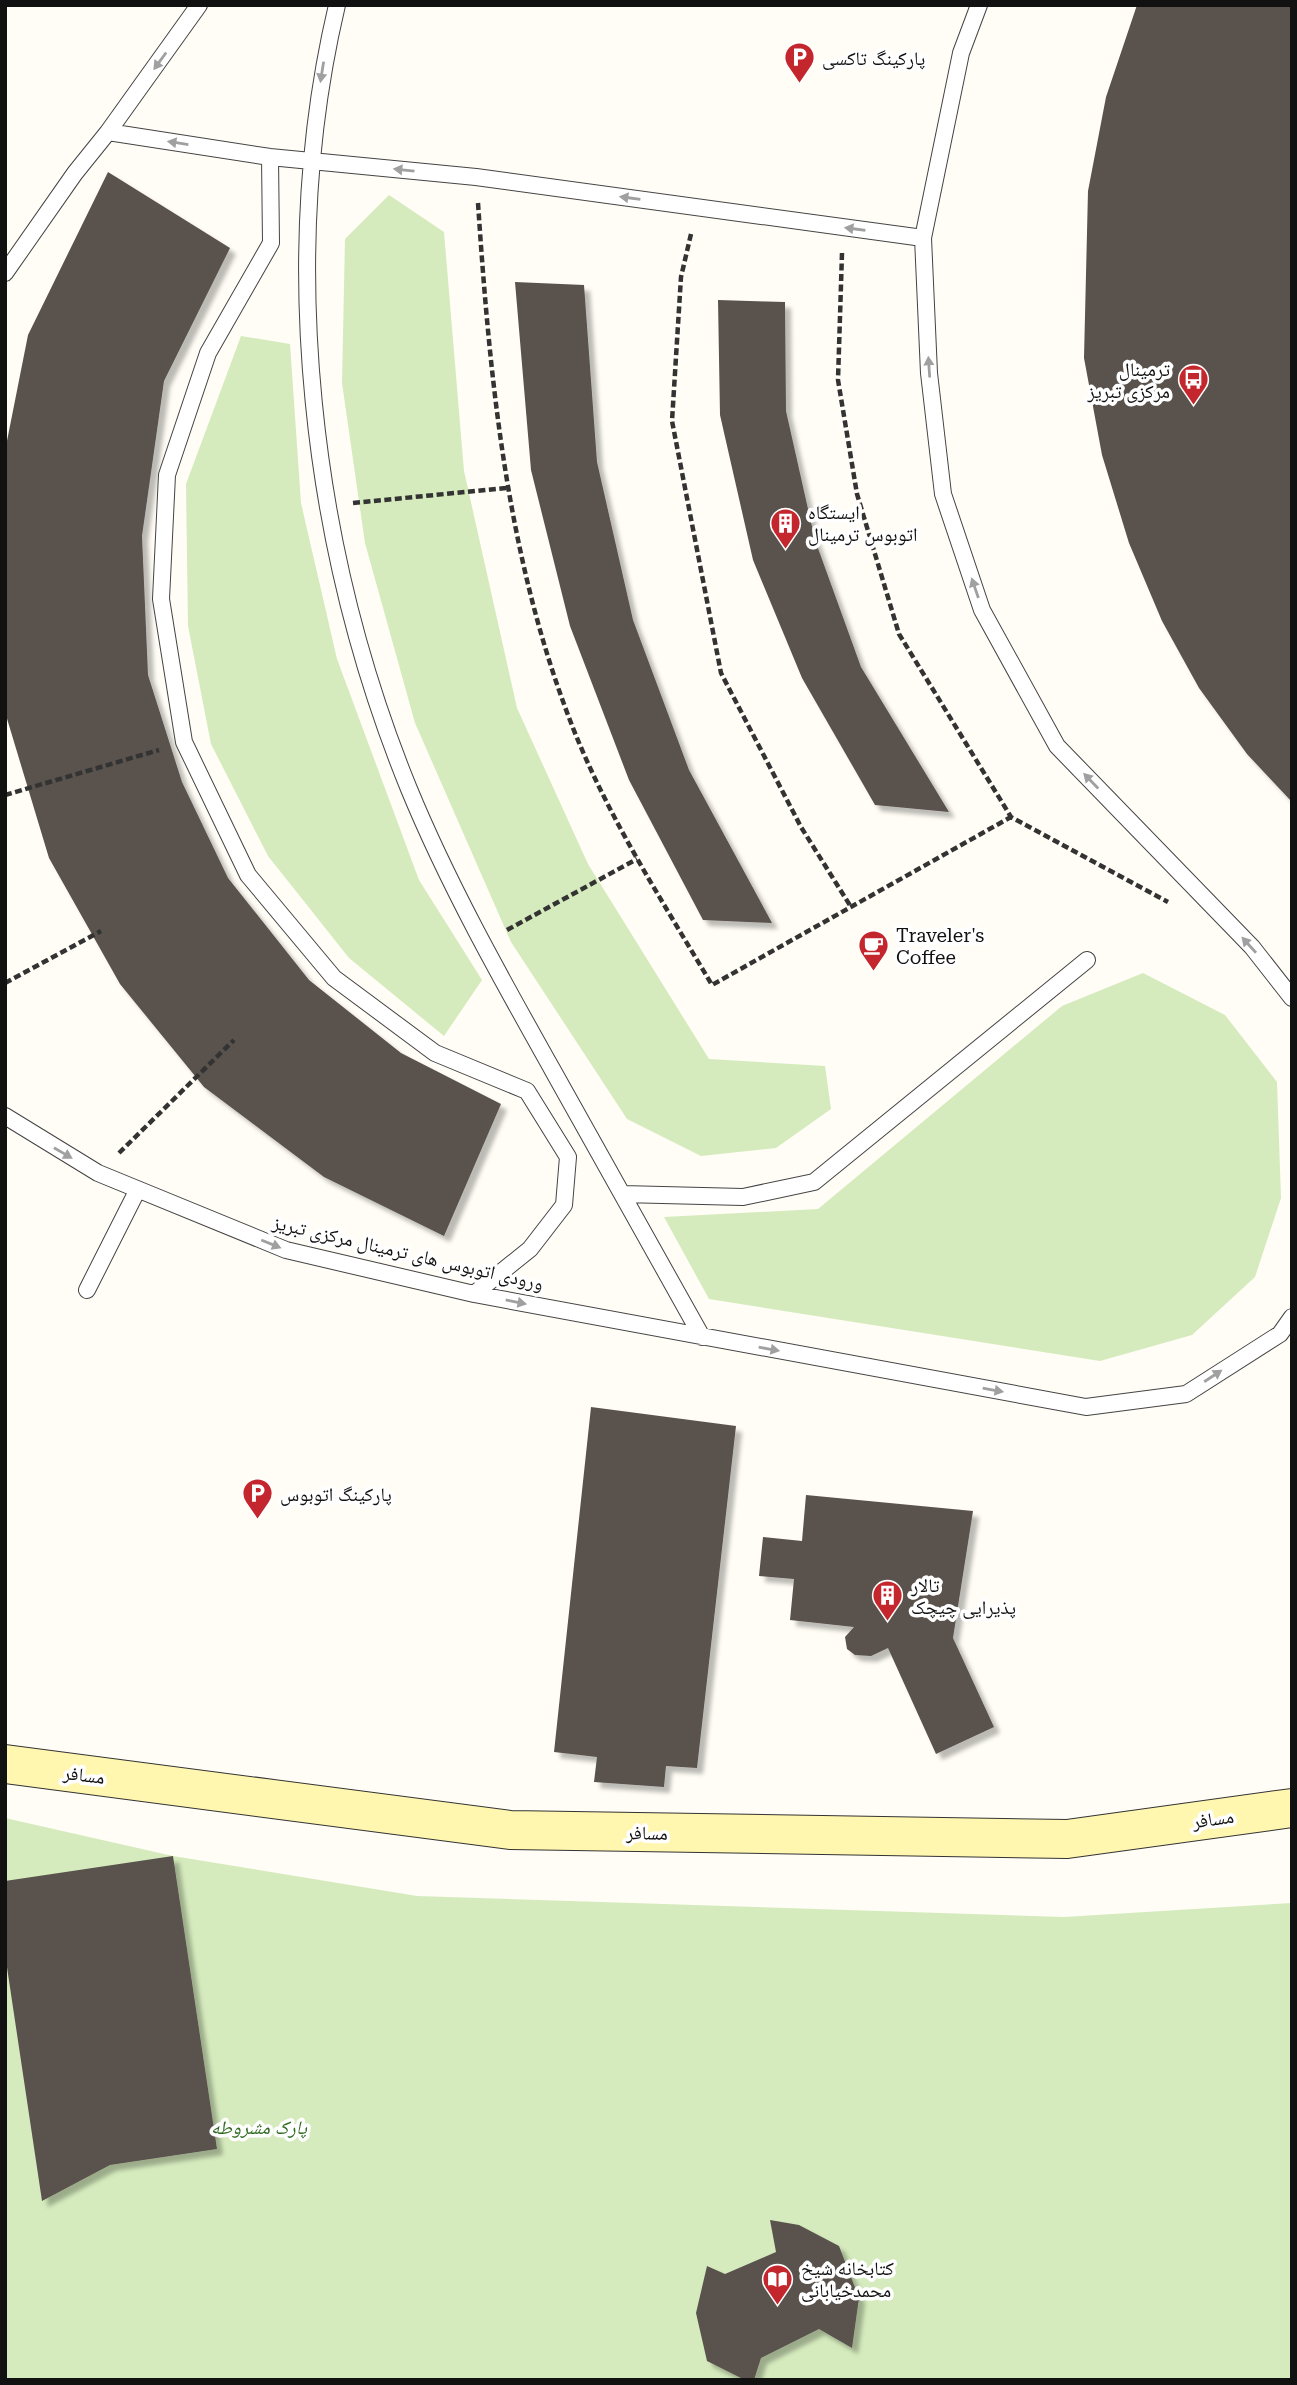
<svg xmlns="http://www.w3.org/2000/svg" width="1297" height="2385" font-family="'Roboto Serif','Noto Naskh Arabic',serif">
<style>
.green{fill:#d5ebbd}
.building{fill:#5a524d;filter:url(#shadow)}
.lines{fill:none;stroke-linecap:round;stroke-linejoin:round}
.lane-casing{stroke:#444;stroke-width:18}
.secondary-casing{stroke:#333;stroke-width:40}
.path{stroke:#333;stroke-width:4.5;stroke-dasharray:7 3.5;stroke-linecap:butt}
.lane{stroke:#fff;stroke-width:16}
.secondary{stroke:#fff6b0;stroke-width:38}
.oneway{fill:#a0a0a0}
.labels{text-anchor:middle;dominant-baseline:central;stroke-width:7;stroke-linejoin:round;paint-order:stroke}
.poi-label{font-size:19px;fill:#111;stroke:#fff;text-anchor:start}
.street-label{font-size:19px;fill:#111;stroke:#fff}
.park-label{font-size:19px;font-style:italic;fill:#2f6b1f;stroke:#fff}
</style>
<defs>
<filter id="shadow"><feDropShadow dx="6" dy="6" stdDeviation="2" flood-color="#0004"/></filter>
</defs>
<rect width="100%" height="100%" fill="#fffdf5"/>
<path class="green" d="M389 195 444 232 464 471 517 708 588 864 709 1059 825 1066 831 1109 776 1148 701 1156 627 1119 511 942 415 723 365 543 342 383 345 239Z
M241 336 290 344 301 503 337 659 419 880 482 980 444 1036 349 958 268 856 211 744 188 626 186 484Z
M1143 973 1225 1015 1277 1082 1281 1198 1255 1277 1192 1335 1100 1361 709 1299 664 1217 818 1209 1062 1006Z
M5 1818 173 1856 417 1896 1064 1917 1292 1903V2380H5Z"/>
<path class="building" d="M1137 5H1292V802L1247 754 1199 688 1162 621 1129 543 1102 455 1084 358 1088 191 1106 97Z
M108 172 230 248 164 381 142 536 148 675 182 782 228 878 309 980 401 1053 501 1104 444 1236 324 1177 204 1087 120 984 49 858 5 712V451L28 335Z
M515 282 584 285 597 462 633 620 689 770 772 923 703 920 629 780 570 626 531 470Z
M718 300 785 302 786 411 815 540 861 667 949 812 875 805 802 678 753 560 720 415Z
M591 1407 736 1426 697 1768 666 1766 664 1787 594 1782 597 1757 554 1752Z
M806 1495 973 1511 953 1638 994 1727 936 1754 888 1648 871 1656 855 1655 847 1649 845 1637 854 1627 790 1620 794 1579 759 1576 763 1537 802 1541Z
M173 1856 217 2149 110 2165 42 2201 5 1954V1881Z
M770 2220 799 2225 839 2246 859 2298 852 2348 819 2329 761 2358 754 2380H745L707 2361 696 2313 707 2266 725 2274 776 2252Z"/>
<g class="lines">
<defs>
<path id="lane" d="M337 5C277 259 311 549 409 789 449 886 501 978 552 1069 602 1159 652 1248 702 1337
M979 5 961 53 923 238 929 373 943 494 982 610 1057 746 1252 947 1292 998
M108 132 199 5
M270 157 271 243 208 353 167 475 161 599 184 742 248 875 334 978 435 1053 527 1091 568 1157 564 1205 530 1249 474 1294
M5 273 75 173 108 132 270 157 476 177 923 238
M5 1116 98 1173 286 1250 474 1294 1086 1407 1186 1394 1280 1334 1292 1317
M622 1194 743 1197 814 1182 1087 960
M87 1290 137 1191"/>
<path id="secondary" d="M5 1764 510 1830 1067 1839 1292 1808"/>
</defs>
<use href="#lane" class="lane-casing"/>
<use href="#secondary" class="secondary-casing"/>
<path class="path" d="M478 203C490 382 507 560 573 728 609 819 663 902 712 985L1011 817
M691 234 681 277 672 421 721 673 801 827 851 907
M842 253 838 380 857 494 899 634 1011 817 1168 902
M353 503 506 488
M5 795 159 750
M507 930 637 859
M5 983 101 931
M119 1153 234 1040"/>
<use href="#lane" class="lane"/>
<use href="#secondary" class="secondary"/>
</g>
<defs><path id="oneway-solid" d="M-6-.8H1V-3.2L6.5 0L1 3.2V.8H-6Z" transform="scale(1.75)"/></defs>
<g class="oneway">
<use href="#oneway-solid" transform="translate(160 61) rotate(126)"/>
<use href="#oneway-solid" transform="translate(322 72) rotate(99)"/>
<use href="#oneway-solid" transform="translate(178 143) rotate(-171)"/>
<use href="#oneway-solid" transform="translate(404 170) rotate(-174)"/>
<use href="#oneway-solid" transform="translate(630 198) rotate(-172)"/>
<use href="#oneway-solid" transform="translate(855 229) rotate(-172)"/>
<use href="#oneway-solid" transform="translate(929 367) rotate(-94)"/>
<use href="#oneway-solid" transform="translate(975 588) rotate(-109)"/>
<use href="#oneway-solid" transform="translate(1091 781) rotate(-134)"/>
<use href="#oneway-solid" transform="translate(1249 945) rotate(-132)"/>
<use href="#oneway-solid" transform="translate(63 1153) rotate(30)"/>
<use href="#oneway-solid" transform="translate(271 1244) rotate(22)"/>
<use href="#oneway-solid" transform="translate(516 1302) rotate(11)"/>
<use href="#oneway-solid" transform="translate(769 1349) rotate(10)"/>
<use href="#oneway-solid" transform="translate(1213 1376) rotate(-33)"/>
<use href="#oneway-solid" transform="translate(993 1390) rotate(10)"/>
</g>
<defs>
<symbol id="parking-pin" viewBox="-11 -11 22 30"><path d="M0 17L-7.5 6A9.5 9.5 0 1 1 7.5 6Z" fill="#c4262e" stroke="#fff"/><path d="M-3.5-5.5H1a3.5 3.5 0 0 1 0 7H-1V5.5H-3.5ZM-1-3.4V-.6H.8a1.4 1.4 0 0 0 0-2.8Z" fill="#fff"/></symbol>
<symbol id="bus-pin" viewBox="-11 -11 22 30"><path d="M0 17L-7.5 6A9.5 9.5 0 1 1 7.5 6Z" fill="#c4262e" stroke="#fff"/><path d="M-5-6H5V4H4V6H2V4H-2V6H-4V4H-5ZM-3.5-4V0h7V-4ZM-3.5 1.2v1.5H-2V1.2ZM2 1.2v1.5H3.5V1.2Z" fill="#fff"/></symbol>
<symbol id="building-pin" viewBox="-11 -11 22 30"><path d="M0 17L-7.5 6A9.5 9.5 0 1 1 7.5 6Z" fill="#c4262e" stroke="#fff"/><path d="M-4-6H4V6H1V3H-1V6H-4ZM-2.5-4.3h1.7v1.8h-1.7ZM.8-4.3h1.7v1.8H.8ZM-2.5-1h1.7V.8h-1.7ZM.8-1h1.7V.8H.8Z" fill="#fff"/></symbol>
<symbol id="cafe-pin" viewBox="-11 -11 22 30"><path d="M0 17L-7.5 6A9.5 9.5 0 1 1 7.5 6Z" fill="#c4262e" stroke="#fff"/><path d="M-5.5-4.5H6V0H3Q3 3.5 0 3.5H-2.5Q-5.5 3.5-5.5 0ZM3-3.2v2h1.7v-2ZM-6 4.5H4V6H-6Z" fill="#fff"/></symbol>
<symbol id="library-pin" viewBox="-11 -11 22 30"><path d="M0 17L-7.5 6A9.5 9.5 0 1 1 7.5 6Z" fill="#c4262e" stroke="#fff"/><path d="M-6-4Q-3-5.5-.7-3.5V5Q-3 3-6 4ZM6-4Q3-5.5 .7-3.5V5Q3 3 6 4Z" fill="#fff"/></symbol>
</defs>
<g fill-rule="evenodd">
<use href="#parking-pin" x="782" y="40" width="35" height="47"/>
<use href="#bus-pin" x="1176" y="362" width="35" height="47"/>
<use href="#building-pin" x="768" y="506" width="35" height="47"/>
<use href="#cafe-pin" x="856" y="928" width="35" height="47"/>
<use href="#parking-pin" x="240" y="1476" width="35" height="47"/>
<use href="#building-pin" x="870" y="1578" width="35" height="47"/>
<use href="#library-pin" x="760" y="2262" width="35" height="47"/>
</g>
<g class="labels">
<g class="poi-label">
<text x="822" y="58">پارکینگ تاکسی</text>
<text x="1170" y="369" text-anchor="end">ترمینال<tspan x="1170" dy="22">مرکزی تبریز</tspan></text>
<text x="808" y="512">ایستگاه<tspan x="808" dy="22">اتوبوس ترمینال</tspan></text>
<text x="896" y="935">Traveler's<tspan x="896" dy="22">Coffee</tspan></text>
<text x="280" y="1494">پارکینگ اتوبوس</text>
<text x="911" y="1585">تالار<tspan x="911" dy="22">پذیرایی چیچک</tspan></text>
<text x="801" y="2268">کتابخانه شیخ<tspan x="801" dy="22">محمدخیابانی</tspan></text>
</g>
<g class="street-label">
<text transform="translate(408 1253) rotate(13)">ورودی اتوبوس های ترمینال مرکزی تبریز</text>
<text transform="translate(84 1775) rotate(7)">مسافر</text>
<text transform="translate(1213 1819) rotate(-8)">مسافر</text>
<text transform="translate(647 1833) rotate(1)">مسافر</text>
</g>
<g class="park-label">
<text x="259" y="2127">پارک مشروطه</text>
</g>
</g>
<rect width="1297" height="2385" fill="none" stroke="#111111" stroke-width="14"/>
</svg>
